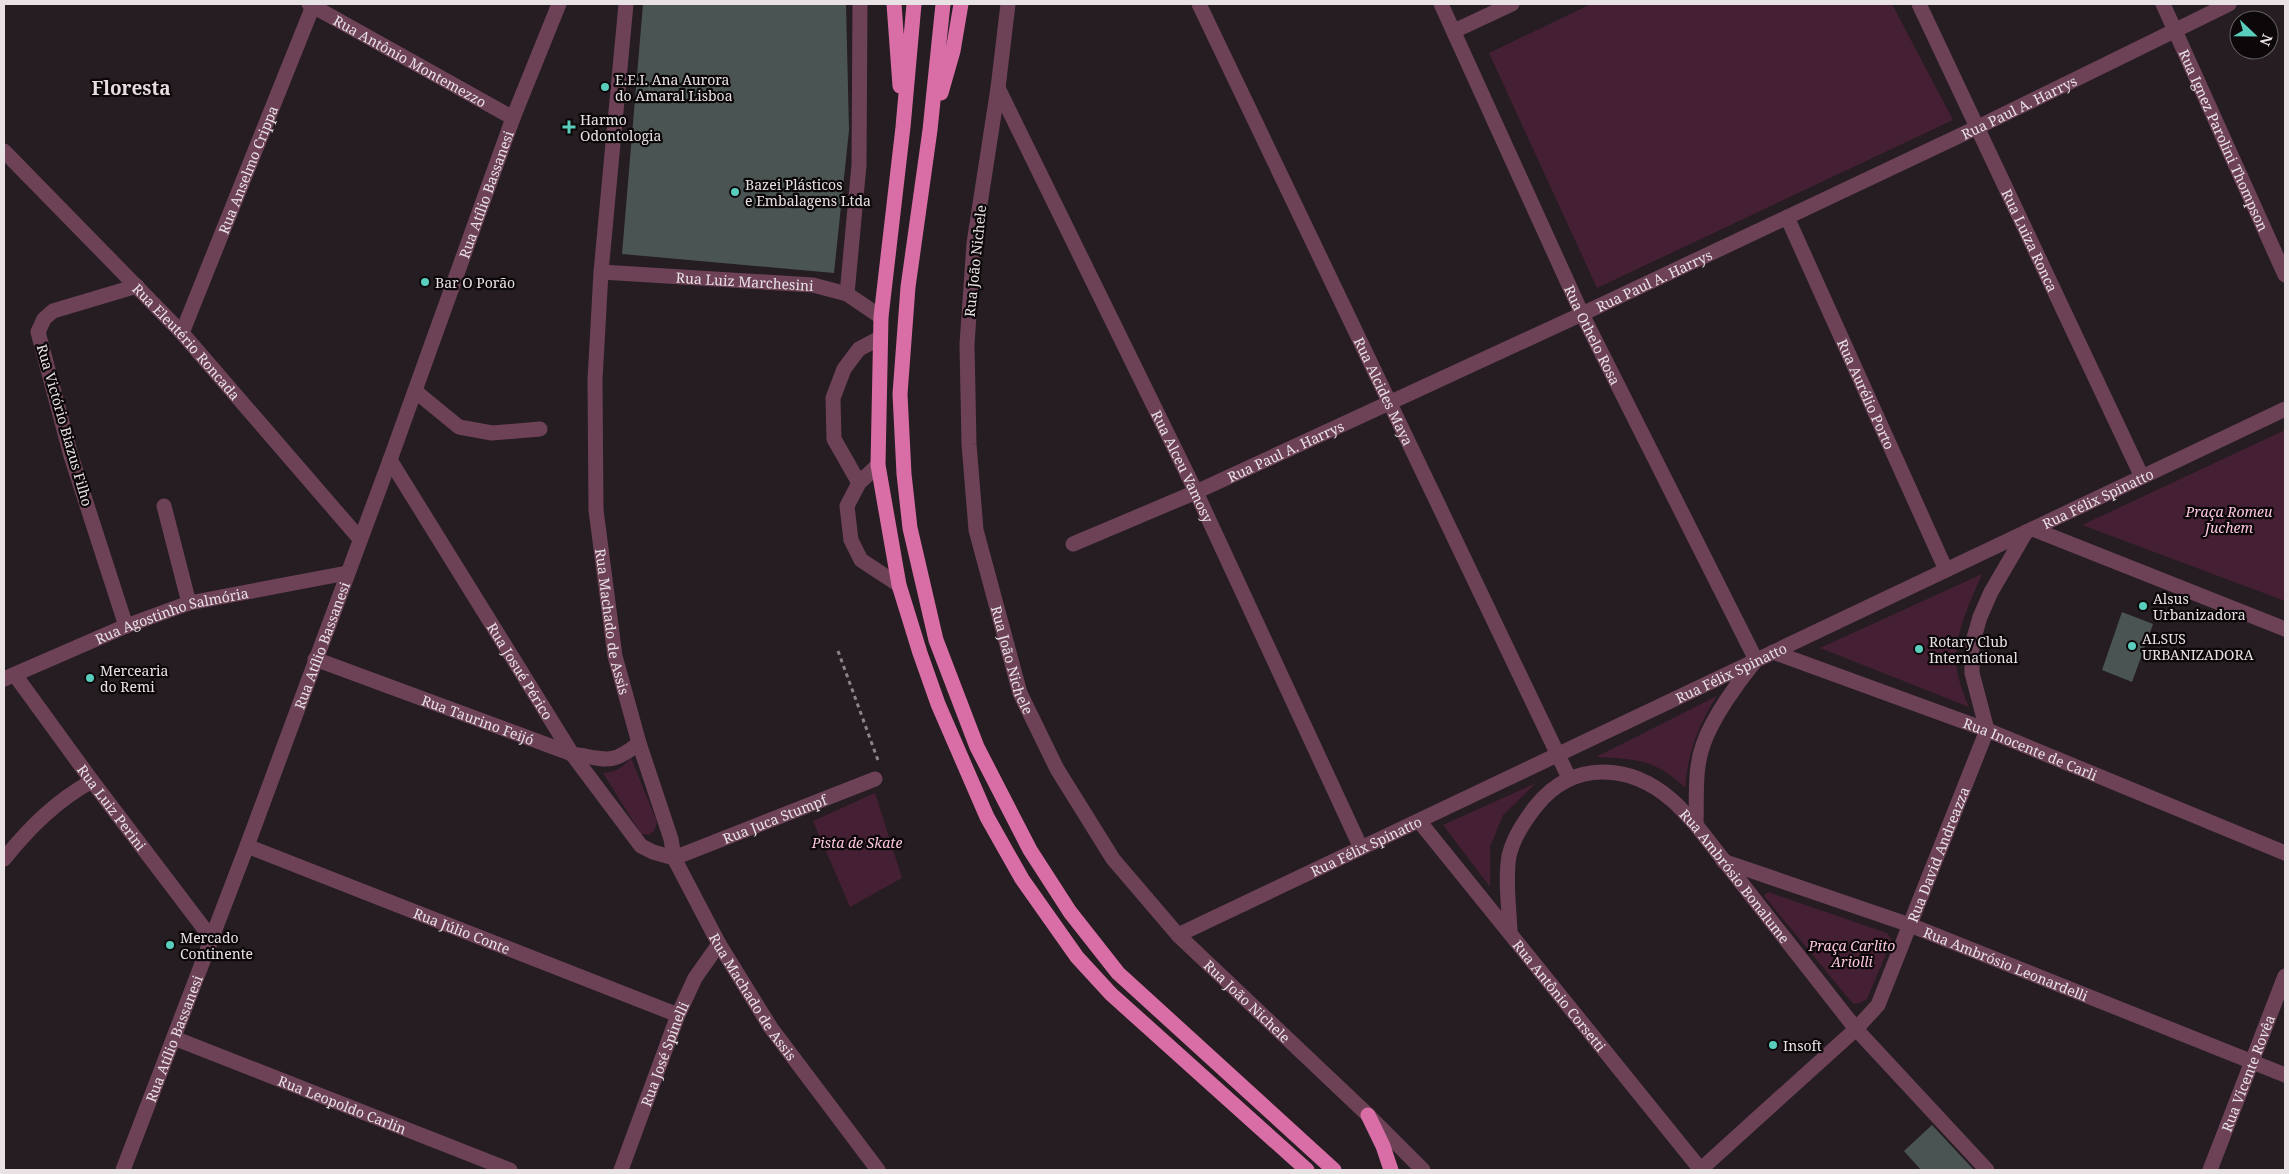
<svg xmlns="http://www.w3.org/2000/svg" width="2289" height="1174" font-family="'Noto Serif',serif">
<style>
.green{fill:#451f33}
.building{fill:#4a5553}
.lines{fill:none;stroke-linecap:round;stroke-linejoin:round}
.path{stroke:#8c8588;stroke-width:3;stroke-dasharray:4 4;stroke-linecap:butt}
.minor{stroke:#6d4257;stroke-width:15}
.highway{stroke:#d86ea5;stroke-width:15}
.poi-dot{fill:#5acebd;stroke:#0c080a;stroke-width:2}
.labels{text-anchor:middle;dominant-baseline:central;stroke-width:4.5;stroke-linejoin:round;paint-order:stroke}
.street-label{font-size:14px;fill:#e8e2e5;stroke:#0c080a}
.poi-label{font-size:14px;fill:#e8e2e5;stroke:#0c080a;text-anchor:start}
.park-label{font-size:14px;font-style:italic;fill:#fdc6df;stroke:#0c080a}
.district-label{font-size:19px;font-weight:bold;fill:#e7dce1;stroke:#0c080a}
</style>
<rect width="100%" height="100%" fill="#251d21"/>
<path class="green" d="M1591 4H1892L1953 120 1597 288 1489 53Z
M2285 430V601L2082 525Z
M1982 574C1971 600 1955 633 1956 662 1957 678 1963 692 1969 707L1820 648Z
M1717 696C1698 725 1688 753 1685 788 1656 759 1635 759 1596 757Z
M631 758 657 822 654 831 649 835 641 834 603 773C616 772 622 768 631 758Z
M1536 783 1503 815 1490 847V887L1443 825Z
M875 793 902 878 850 907 813 821Z
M1768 892 1887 933 1892 940 1867 999 1860 1003 1854 1004 1849 999 1764 896Z"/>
<path class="building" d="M643 4H846L849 130 834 273 622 254Z
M2122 612 2153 624 2132 682 2102 670Z
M1932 1125 1974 1170H1921L1904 1151Z"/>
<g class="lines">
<path class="path" d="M838 651 879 763"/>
<g class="minor">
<path id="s1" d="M309 4 513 118"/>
<path id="s2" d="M626 4 601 272 595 380 596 510 615 656 639 743 671 839 674 858 719 944 771 1028 878 1170"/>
<path id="s3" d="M1008 4 998 88 974 243 967 344 969 444 976 530 1020 693 1057 769 1113 859 1178 935 1368 1115 1423 1170"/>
<path id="s4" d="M1199 4 1569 778"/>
<path id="s5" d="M1441 4 1582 314 1756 660C1738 682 1712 718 1703 745 1694 770 1697 799 1696 825"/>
<path id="s6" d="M1919 4 2142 477"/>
<path id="s7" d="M2163 4 2285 275"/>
<path d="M1454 31 1512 4"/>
<path id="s8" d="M998 88 1196 492 1361 848"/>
<path id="s9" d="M4 151 182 333 360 539"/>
<path id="s10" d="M1787 217 1946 570"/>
<path id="s11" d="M601 272 813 285 847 294 881 317"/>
<path d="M847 294 859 165 860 4"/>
<path id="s12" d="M182 333 313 6"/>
<path d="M415 391 459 427 492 433 540 429"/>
<path id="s13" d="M390 460 572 754 641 846 653 852 674 858"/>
<path d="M878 465 859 483 847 506 851 540 861 560 899 585"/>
<path d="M859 483 834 439 833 398 844 369 859 349 880 338"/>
<path d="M164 506 189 603"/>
<path d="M2033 529 2285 629"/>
<path id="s14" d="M1073 544 1196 492 1582 314 1978 127 2229 4"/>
<path d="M126 626 71 456 38 332 44 319 53 311 137 286"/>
<path id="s15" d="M1773 652 1987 730 2285 853"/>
<path id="s16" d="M315 659 572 754C606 759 611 766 639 743"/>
<path id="s17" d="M15 675 92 781 212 939"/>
<path id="s18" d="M4 679 126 626 189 603 347 573"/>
<path id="s19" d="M1419 821 1701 1170"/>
<path id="s20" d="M247 846 678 1015"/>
<path id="s21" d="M674 858 875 779"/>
<path d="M4 859C30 827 56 801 92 781"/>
<path id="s22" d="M1723 861 1910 925 2285 1075"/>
<path id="s23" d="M1510 931C1509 907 1505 880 1509 856 1513 838 1525 820 1536 806 1573 760 1630 763 1673 801 1681 808 1688 817 1696 825L1856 1029 1987 1170"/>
<path id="s24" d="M1178 935 2285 409"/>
<path id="s25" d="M174 1038 510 1170"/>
<path id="s26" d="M123 1170 247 846 390 460 513 118 559 4"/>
<path id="s27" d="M621 1170 678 1015 695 978 719 944"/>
<path id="s28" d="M1700 1170 1856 1029 1878 1005 1987 730 1972 673V645L1980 617 1991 592 2026 532"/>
<path id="s29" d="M2210 1170 2285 976"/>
</g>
<path class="highway" d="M894 4 900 86
M914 4 903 127 881 317 878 465 899 585 920 653 938 704 987 817 1022 879 1077 957 1111 994 1307 1170
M943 4 930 130 908 287 900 394 904 474 910 528 936 640 977 747 1030 850 1070 912 1118 973 1334 1170
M941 93 953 51 961 4
M1368 1115 1383 1146 1391 1170"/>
</g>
<g class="poi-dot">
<circle cx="605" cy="87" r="5"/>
<path d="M566.5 119.5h5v5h5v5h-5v5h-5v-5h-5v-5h5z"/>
<circle cx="735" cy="192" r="5"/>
<circle cx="425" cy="282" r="5"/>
<circle cx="2143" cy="606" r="5"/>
<circle cx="2132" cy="646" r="5"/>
<circle cx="1919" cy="649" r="5"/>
<circle cx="90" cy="678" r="5"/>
<circle cx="170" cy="945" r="5"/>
<circle cx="1773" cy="1045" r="5"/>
</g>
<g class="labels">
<g class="street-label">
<text stroke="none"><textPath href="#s1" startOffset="116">Rua Antônio Montemezzo</textPath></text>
<text stroke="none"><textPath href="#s14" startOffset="1042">Rua Paul A. Harrys</textPath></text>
<text stroke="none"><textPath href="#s7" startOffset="149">Rua Ignez Parolini Thompson</textPath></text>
<text stroke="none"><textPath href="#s12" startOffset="176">Rua Anselmo Crippa</textPath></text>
<text stroke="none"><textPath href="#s26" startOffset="1041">Rua Atílio Bassanesi</textPath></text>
<text stroke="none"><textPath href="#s6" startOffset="261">Rua Luiza Ronca</textPath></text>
<text transform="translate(975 261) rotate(-84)">Rua João Nichele</text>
<text stroke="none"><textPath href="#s14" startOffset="638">Rua Paul A. Harrys</textPath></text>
<text stroke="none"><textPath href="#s11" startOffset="144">Rua Luiz Marchesini</textPath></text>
<text stroke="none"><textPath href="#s5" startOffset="364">Rua Othelo Rosa</textPath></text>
<text stroke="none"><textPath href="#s9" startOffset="264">Rua Eleutério Roncada</textPath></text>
<text stroke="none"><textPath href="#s4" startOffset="429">Rua Alcides Maya</textPath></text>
<text stroke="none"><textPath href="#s10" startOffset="194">Rua Aurélio Porto</textPath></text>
<text transform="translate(65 425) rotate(74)">Rua Victório Biazus Filho</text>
<text stroke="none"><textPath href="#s14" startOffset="232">Rua Paul A. Harrys</textPath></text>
<text stroke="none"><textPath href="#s8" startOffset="421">Rua Alceu Vamosy</textPath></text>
<text stroke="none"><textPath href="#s24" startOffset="1018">Rua Félix Spinatto</textPath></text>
<text stroke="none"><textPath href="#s18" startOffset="180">Rua Agostinho Salmória</textPath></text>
<text stroke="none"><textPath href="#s2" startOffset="620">Rua Machado de Assis</textPath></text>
<text stroke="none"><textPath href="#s26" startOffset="561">Rua Atílio Bassanesi</textPath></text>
<text stroke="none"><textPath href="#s3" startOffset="664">Rua João Nichele</textPath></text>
<text stroke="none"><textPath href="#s13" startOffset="248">Rua Josué Périco</textPath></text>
<text stroke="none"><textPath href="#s24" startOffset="612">Rua Félix Spinatto</textPath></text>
<text stroke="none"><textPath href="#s16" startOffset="174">Rua Taurino Feijó</textPath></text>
<text stroke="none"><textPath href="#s15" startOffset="275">Rua Inocente de Carli</textPath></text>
<text stroke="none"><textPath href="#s17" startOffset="164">Rua Luiz Perini</textPath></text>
<text stroke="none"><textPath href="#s21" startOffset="108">Rua Juca Stumpf</textPath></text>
<text stroke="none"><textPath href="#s24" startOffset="208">Rua Félix Spinatto</textPath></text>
<text stroke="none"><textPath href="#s28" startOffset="405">Rua David Andreazza</textPath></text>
<text stroke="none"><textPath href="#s23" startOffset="385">Rua Ambrósio Bonalume</textPath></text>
<text stroke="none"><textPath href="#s20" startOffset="231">Rua Júlio Conte</textPath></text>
<text stroke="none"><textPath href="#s22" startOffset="301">Rua Ambrósio Leonardelli</textPath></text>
<text stroke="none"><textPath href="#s2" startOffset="1025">Rua Machado de Assis</textPath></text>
<text stroke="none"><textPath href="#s19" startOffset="224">Rua Antônio Corsetti</textPath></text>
<text stroke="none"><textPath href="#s3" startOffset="1084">Rua João Nichele</textPath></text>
<text stroke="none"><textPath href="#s26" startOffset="141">Rua Atílio Bassanesi</textPath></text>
<text stroke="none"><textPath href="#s27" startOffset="124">Rua José Spinelli</textPath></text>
<text stroke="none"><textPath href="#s29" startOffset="104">Rua Vicente Rovêa</textPath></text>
<text stroke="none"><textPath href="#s25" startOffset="181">Rua Leopoldo Carlin</textPath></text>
</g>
<g class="poi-label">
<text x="615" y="79">E.E.I. Ana Aurora<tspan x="615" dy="16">do Amaral Lisboa</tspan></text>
<text x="580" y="119">Harmo<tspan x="580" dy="16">Odontologia</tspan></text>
<text x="745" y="184">Bazei Plásticos<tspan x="745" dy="16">e Embalagens Ltda</tspan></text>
<text x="435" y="282">Bar O Porão</text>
<text x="2153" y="598">Alsus<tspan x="2153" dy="16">Urbanizadora</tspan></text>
<text x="2142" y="638">ALSUS<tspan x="2142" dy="16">URBANIZADORA</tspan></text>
<text x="1929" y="641">Rotary Club<tspan x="1929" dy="16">International</tspan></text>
<text x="100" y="670">Mercearia<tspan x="100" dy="16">do Remi</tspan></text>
<text x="180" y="937">Mercado<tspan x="180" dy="16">Continente</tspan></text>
<text x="1783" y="1045">Insoft</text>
</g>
<g class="park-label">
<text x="2229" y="511">Praça Romeu<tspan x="2229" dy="16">Juchem</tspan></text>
<text x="857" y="842">Pista de Skate</text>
<text x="1852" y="945">Praça Carlito<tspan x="1852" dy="16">Ariolli</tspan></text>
</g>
<g class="district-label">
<text x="131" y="88">Floresta</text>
</g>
</g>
<rect width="2289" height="1174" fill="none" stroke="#e8e2e5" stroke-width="10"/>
<g transform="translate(2254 35) rotate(112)"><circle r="24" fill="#0c080a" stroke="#645f62"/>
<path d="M0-4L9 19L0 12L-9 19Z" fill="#5acebd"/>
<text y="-8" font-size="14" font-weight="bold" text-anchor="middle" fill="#e8e2e5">N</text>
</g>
</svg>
